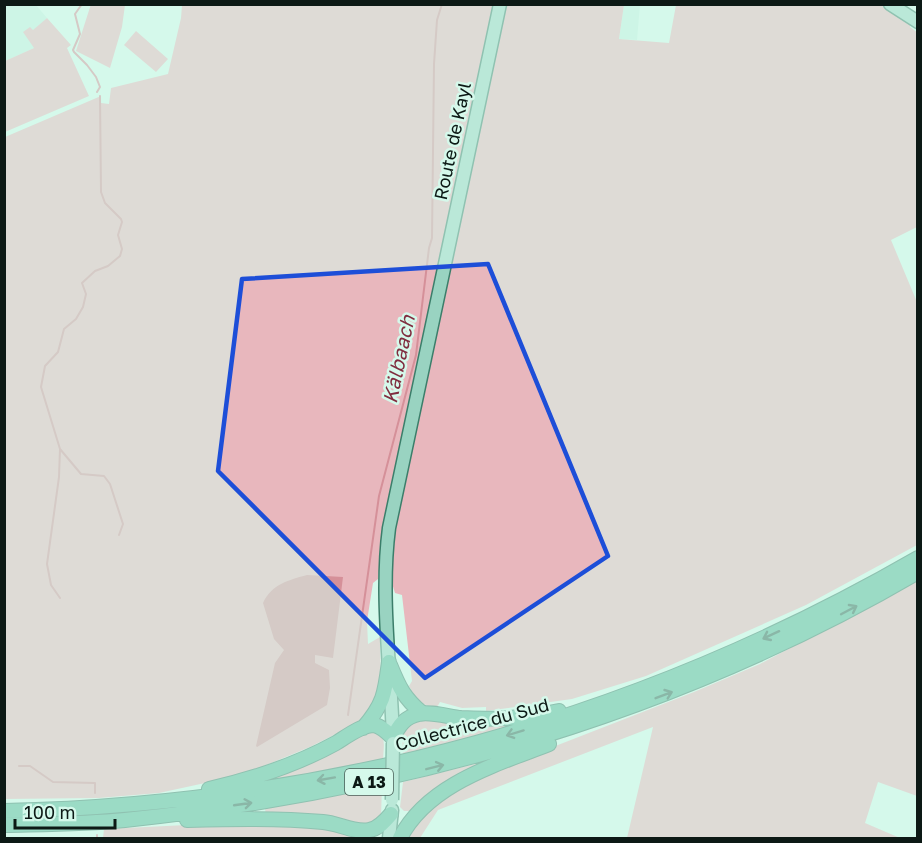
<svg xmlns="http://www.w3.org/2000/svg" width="922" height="843" font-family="'Golos Text',sans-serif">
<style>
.built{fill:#c3f0e0}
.green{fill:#e8b7bd}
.water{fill:#d59099}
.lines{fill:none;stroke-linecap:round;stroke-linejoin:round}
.stream{stroke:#d59099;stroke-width:2}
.major-casing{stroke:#3b7e6a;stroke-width:15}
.highway-casing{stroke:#3b7e6a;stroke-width:16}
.major{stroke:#99d3c1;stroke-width:12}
.highway{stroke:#55b598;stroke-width:14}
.major-bridge-casing{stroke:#3b7e6a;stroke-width:15;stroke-linecap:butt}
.major-bridge{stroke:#99d3c1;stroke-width:12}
.oneway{stroke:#306756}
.marked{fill:none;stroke:#1d4ed8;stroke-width:4.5;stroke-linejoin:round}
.labels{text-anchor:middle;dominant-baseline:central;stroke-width:5;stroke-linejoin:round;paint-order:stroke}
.shield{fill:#d5f9eb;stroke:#485c55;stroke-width:1.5}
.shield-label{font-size:16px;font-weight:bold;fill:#0c1915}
.street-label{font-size:18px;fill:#0c1915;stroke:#d5f9eb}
.water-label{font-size:20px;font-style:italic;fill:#802d3f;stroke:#d5f9eb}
</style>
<rect width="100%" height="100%" fill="#d5f9eb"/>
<path class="built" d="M6 4 36 5 47 18 33 31 34 48 5 61 4 6Z
M624 5H640L637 40 619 39Z"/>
<path class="green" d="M91 4 125 5 122 27 110 68 76 51Z
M182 5H494L384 527 378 579 373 583 367 621 368 644 380 637 381 692 362 721 310 747 242 775 159 793 99 798 5 799V137L101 96V103L109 104 111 88 168 74 181 18Z
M506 5H624L619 39 669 43 676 5H881L911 24 910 27 918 33 917 227 891 240 917 302V545L806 605 646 676 572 699 486 711V707L462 708 440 702 436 709 418 702 409 686 412 681 402 595 395 593 390 577 395 526Z
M47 18 71 45 67 48 89 96 5 132V61L34 48 23 32 30 27 33 30Z
M136 31 168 59 156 72 124 45Z
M917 580V796L878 782 865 823 900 838H627L653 727 438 810 420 838H404L414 822 449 792 504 766 694 692 760 664Z
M416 717 522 724 403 756 402 730Z
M365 730C388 731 384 741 383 760L256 784Z
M479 763 480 768 412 811H404L400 807 403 782Z
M382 786 381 817 364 826 266 816 265 808Z
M228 823 331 827 359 838H103L104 829Z"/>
<path class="water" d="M307 575 343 577 333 658 315 655V663L329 670 330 688 327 705 257 747 256 746 275 663 284 650 274 639 263 603C272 584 289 580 307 575Z"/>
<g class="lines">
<path class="stream" d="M82 4 75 14 80 34 73 50 74 52 87 65 96 77 100 87 97 92
M60 449 81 474 104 476 110 484 123 524 119 535
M60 598 51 585 47 564 59 477 60 449 41 387 45 366 58 352 64 329 76 319 83 307 86 294 82 283 95 271 108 266 120 256 122 249 118 235 122 222 121 219 105 203 101 192 100 96
M348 715 379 496 416 355 429 248 432 238 434 64 437 20 442 4
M19 766H30L53 782 95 783V793
M97 835V838"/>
<defs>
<path id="major" d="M890 4 918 22
M393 739C391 669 380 597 389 528L500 4
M389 838 392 810"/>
<path id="highway" d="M390 665C399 687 404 698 422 713
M363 728C384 704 385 693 389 662
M209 789C253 779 296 765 336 743 346 737 361 725 374 725 381 726 388 733 393 738 399 725 405 717 419 714 429 711 450 717 461 718 494 720 527 718 559 711
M4 811C328 804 637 720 918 558
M187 820C232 819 278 818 323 822 338 823 354 833 369 830 378 829 385 821 391 814
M4 825C44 824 85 824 125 820 404 791 675 714 918 572
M400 838C428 784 495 765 549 744"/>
</defs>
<use href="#major" class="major-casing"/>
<use href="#highway" class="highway-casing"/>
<use href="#major" class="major"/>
<use href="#highway" class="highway"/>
<defs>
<path id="major-bridge" d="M392 800 393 743"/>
</defs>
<use href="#major-bridge" class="major-bridge-casing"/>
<use href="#major-bridge" class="major-bridge"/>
</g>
<defs><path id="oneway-shaft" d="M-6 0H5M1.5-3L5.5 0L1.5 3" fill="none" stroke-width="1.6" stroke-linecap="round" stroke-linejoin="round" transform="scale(1.5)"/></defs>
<g class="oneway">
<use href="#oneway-shaft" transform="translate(849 610) rotate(-28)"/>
<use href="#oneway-shaft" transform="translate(771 635) rotate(155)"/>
<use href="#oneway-shaft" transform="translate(664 695) rotate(-21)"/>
<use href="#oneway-shaft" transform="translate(515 733) rotate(163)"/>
<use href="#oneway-shaft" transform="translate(435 767) rotate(-14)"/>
<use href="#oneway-shaft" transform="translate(326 779) rotate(170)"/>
<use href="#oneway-shaft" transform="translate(243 804) rotate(-8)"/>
</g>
<path d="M0 0H922V843H0ZM488 264 608 556 425 678 218 471 242 279Z" fill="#d5f9eb" fill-opacity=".55" fill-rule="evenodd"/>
<path class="marked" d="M488 264 608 556 425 678 218 471 242 279Z"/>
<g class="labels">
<rect class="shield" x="345" y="769" width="48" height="26" rx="4.5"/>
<g class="shield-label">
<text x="369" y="782">A 13</text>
</g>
<g class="street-label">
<text transform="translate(452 141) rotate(-78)">Route de Kayl</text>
<text transform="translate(472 724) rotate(-15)">Collectrice du Sud</text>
</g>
<g class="water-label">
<text transform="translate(398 359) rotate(-78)">Kälbaach</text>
</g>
</g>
<rect width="922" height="843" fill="none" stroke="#0c1915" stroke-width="12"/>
<path d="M15 819v9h100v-9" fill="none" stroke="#0c1915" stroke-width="3"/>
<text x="24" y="819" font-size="18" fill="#0c1915" stroke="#d5f9eb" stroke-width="4.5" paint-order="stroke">100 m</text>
</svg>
